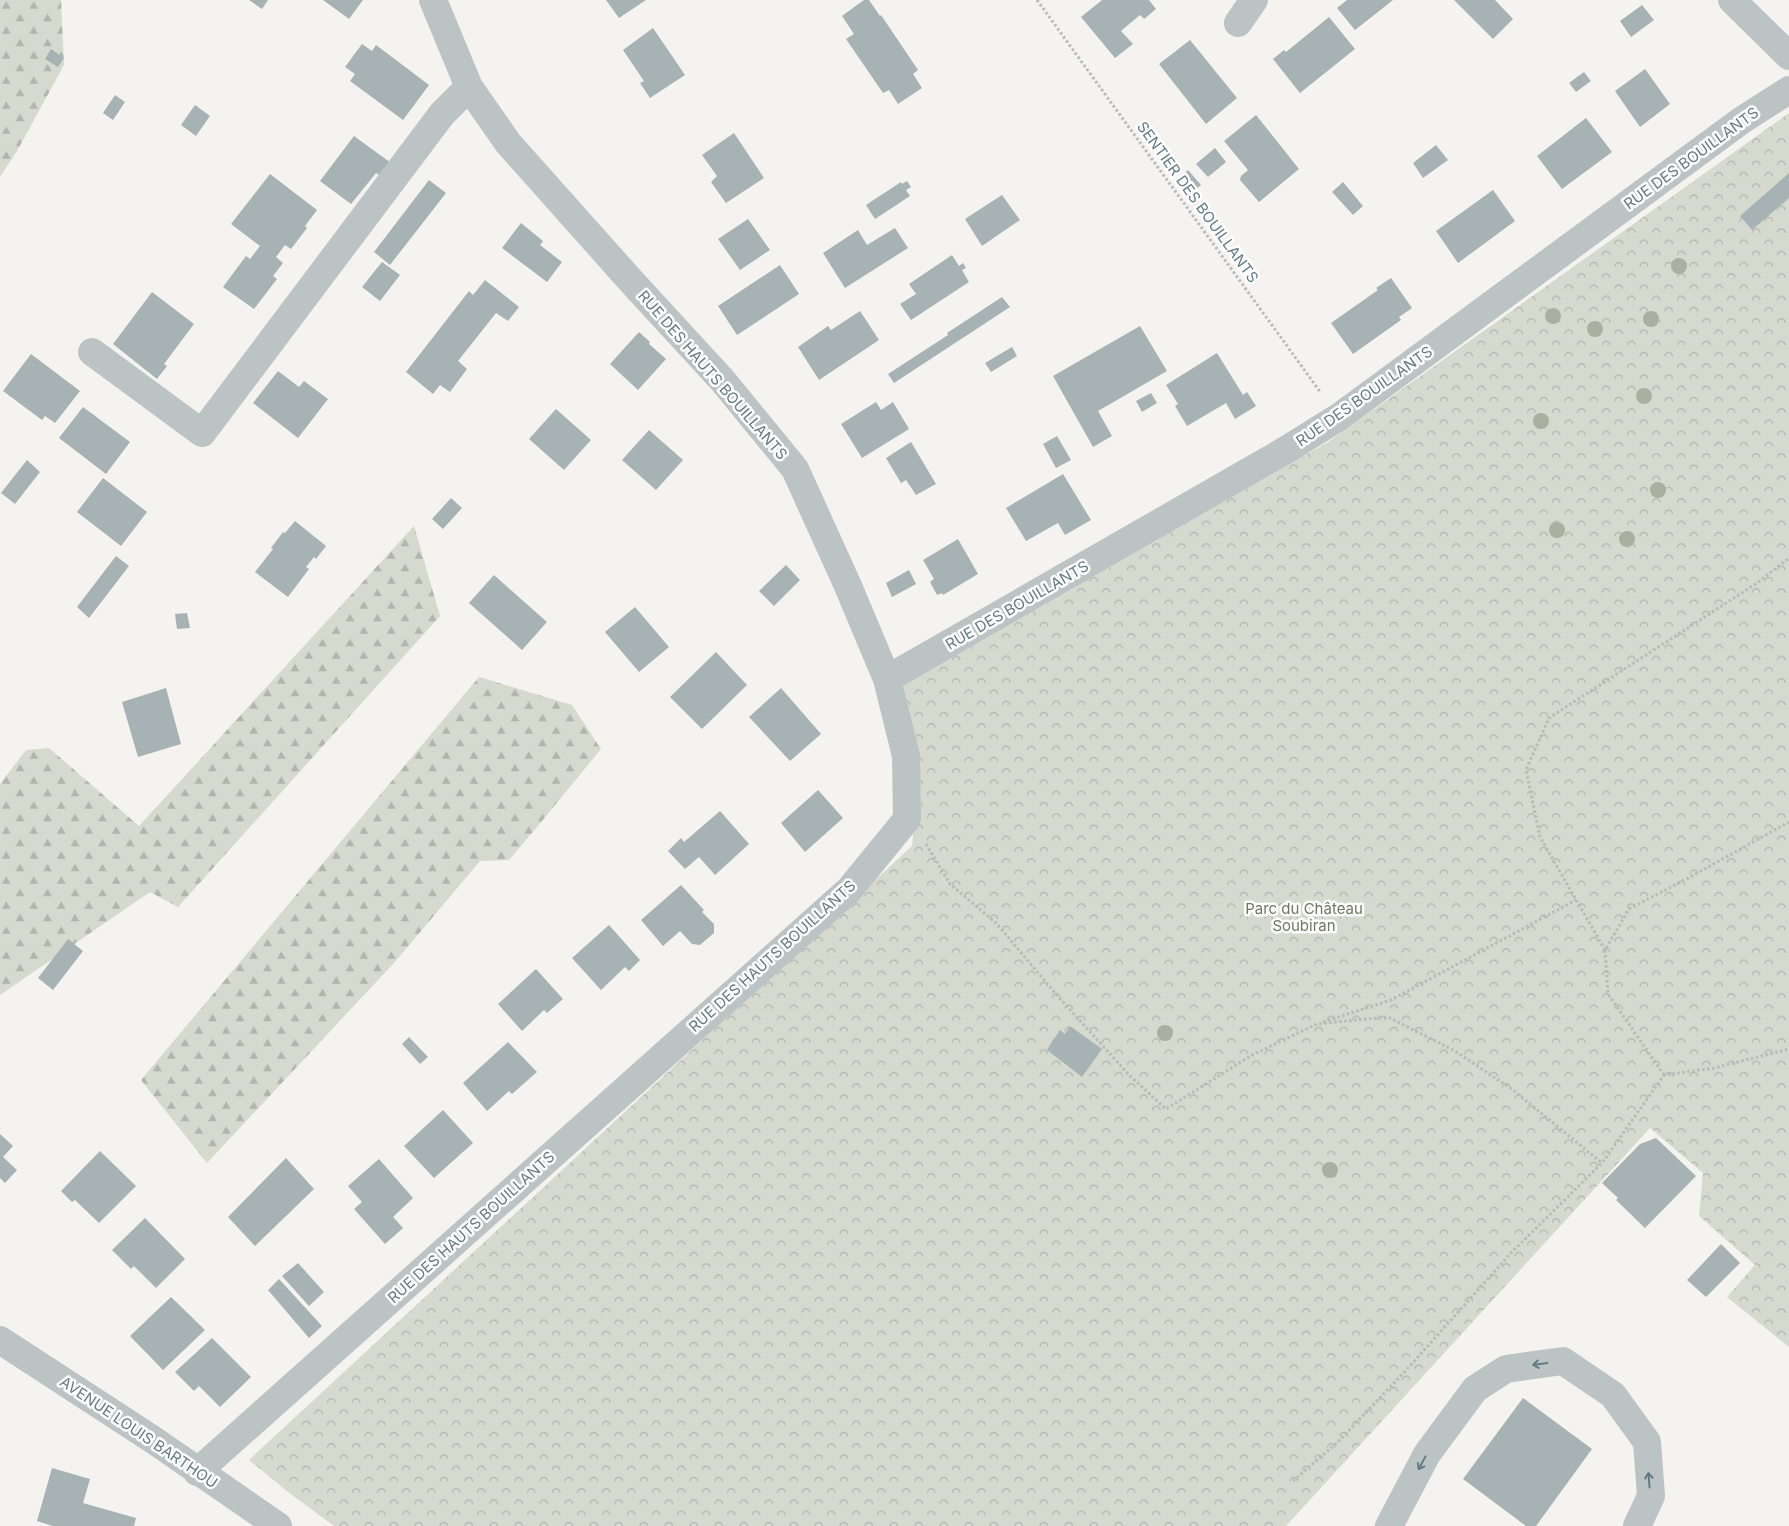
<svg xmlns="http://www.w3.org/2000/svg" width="1789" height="1526" font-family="Inter,sans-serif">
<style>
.forest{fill:url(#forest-firs)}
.park{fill:url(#park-crowns)}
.building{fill:#a7b2b4}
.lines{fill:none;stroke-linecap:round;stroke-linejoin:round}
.path{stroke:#b6bbbc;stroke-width:3;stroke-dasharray:2.5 2.5;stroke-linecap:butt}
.minor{stroke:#bcc3c5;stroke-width:28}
.tree{fill:#a9b0a0}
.oneway{stroke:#617b82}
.labels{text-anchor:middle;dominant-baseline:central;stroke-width:5;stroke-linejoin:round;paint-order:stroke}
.street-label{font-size:15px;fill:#617b82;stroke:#fff}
.park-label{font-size:15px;fill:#6b7960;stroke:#fff}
</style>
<defs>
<pattern id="forest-firs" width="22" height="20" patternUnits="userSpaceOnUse" patternTransform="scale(1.25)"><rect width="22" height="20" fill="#d5d9ce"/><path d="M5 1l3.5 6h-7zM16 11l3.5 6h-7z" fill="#b0b5ad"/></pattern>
<pattern id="park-crowns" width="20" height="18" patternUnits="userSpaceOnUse" patternTransform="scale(1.25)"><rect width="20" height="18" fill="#d5d9ce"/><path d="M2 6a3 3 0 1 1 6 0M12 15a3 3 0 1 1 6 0" fill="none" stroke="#b0b5ad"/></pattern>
</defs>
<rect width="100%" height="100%" fill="#f4f3ef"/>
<path class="forest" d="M0 0H61L64 65 17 151 0 177Z
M414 526 440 616 178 907 150 892 0 995V784L26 750 49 748 139 826Z
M479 677 572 705 601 749 537 827 509 860 480 861 394 963 207 1163 141 1080Z"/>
<path class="park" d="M1789 113V1347L1727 1297 1755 1265 1699 1216 1703 1173 1650 1128 1286 1526H334L292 1495 249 1460 912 846 919 774 903 686 1328 442Z"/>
<path class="building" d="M249 0H268L262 9Z
M323 0H363L349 19Z
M606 0H646L619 18Z
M864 0H869L880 16 881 15 918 70 913 74 922 88 898 104 889 90 883 93 846 39 854 34 842 16Z
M1102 0H1149L1156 9 1144 19 1140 15 1121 31 1133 44 1115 58 1081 17Z
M1347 0H1393L1355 30 1337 8Z
M1454 0H1495L1513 19 1493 39Z
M1642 5 1654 20 1631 37 1620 21Z
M1329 17 1355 49 1300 93 1273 59 1284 50 1286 52Z
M653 28 685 75 650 98 640 83 644 81 623 50Z
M1190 40 1237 98 1206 124 1159 64Z
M362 44 372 51 376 45 429 85 403 120 350 81 355 74 345 67Z
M51 49 64 58 58 67 45 59Z
M1645 69 1670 104 1640 127 1615 91Z
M1584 72 1591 81 1576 92 1569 83Z
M115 95 125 102 113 120 103 113Z
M195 105 210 116 196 136 181 125Z
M1256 115 1299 169 1259 202 1240 180 1241 176 1248 170 1224 141Z
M1586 118 1612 152 1562 189 1537 156Z
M734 133 764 178 726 203 711 182 717 176 702 155Z
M354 136 391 163 381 176 376 173 351 204 320 181Z
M1436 145 1448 160 1423 178 1413 163Z
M1215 148 1226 162 1208 177 1196 164Z
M1188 170 1201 185 1193 192 1181 176Z
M1789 173V198L1752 230 1740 216Z
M270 174 317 210 305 226 307 228 291 249 285 245 276 257 283 263 273 276 277 279 254 309 223 287 246 256 250 259 260 246 231 224Z
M429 180 446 193 390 265 374 252Z
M907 181 911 187 906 190 910 196 875 219 866 205 901 182 902 184Z
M1343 182 1363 206 1353 215 1332 192Z
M1493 190 1515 221 1458 263 1436 231Z
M1002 195 1020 220 982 246 965 219Z
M748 219 770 250 740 270 718 239Z
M521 223 543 241 540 245 562 262 547 282 502 248Z
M895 228 908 248 845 288 823 253 858 230 867 245Z
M952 255 959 266 963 263 966 268 962 270 969 282 911 320 900 304 916 294 909 284Z
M382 262 400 275 380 301 362 287Z
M780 265 799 294 737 335 718 306Z
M1391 278 1412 308 1399 317 1401 320 1353 354 1331 323 1378 290 1376 288Z
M485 280 519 307 508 321 496 313 458 361 467 369 450 392 440 385 433 394 406 372 469 291 473 295Z
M152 292 194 324 164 364 167 366 157 379 113 344Z
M1002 297 1010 307 894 383 888 374 948 335 947 333Z
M860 311 879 340 819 380 798 347 828 326 831 330Z
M1140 326 1167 371 1098 411 1112 436 1093 447 1053 376Z
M639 332 650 342 649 344 666 359 638 390 610 364Z
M1012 347 1017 356 991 372 985 363Z
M1217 353 1243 395 1247 392 1256 406 1235 419 1226 403 1187 426 1175 406 1178 404 1166 385Z
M31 354 80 391 55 423 45 416 42 420 3 391Z
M278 371 299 387 304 381 328 399 298 438 253 403Z
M1151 393 1157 403 1142 412 1136 401Z
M876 402 881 410 893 402 909 429 862 458 841 424Z
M83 407 130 442 106 474 59 438Z
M556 409 591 440 564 470 529 439Z
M649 430 683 460 656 490 622 460Z
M1057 436 1071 460 1056 468 1043 444Z
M911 442 936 484 916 495 906 480 901 483 886 458Z
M27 460 40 472 15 504 1 493Z
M1063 474 1091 520 1065 535 1058 523 1026 541 1006 508Z
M103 478 147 512 121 546 77 512Z
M451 498 462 508 443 529 432 519Z
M295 521 326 546 316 559 314 557 306 567 309 569 288 597 255 572 273 549 271 548 283 532 285 533Z
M958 539 978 574 943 595 942 593 937 595 930 582 934 579 923 560Z
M116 556 129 566 89 618 77 607Z
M786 565 800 580 774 606 759 591Z
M909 570 916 584 892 597 886 583Z
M494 575 547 622 522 650 469 603Z
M635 607 669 647 639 672 605 632Z
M187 613 190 628 177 629 175 614Z
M716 652 747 685 702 729 670 697Z
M166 688 181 744 138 757 122 702Z
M781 688 821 734 790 761 749 717Z
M818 790 843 818 805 852 781 823Z
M720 811 749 844 715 875 699 857 685 869 668 851 681 838 684 842Z
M681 885 704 910 702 912 714 924V933L700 945 692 944 680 931 663 946 641 920Z
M609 925 640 960 629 971 625 967 601 990 572 958Z
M68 939 83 951 53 990 38 978Z
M536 969 563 999 547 1013 544 1010 522 1031 498 1004Z
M1070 1026 1102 1049 1082 1077 1047 1050 1060 1030 1065 1034Z
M409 1037 428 1057 420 1064 402 1044Z
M508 1042 537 1072 512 1094 509 1091 487 1111 463 1083Z
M443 1110 473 1143 434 1178 404 1146Z
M0 1134 13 1146 3 1157 17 1170 5 1183 0 1178Z
M1656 1138 1696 1176 1645 1228 1616 1200 1618 1198 1602 1183 1640 1144Z
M100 1151 136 1186 99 1223 75 1200 72 1202 61 1191Z
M286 1158 314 1189 255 1246 228 1217Z
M379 1159 413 1198 393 1217 403 1228 385 1244 354 1209 362 1202 348 1186Z
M145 1218 185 1259 156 1288 134 1266 131 1269 112 1250Z
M1721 1244 1740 1263 1706 1297 1687 1280Z
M298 1263 324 1292 309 1306 282 1276Z
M279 1279 322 1326 309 1338 268 1290Z
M171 1297 205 1330 163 1370 130 1336Z
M212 1338 251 1377 220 1407 199 1386 194 1391 175 1372Z
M1523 1398 1592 1449 1536 1526H1526L1463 1479Z
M52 1468 90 1479 83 1503 136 1518 134 1526H53L37 1521Z"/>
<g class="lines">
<path class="path" d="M1037 0 1321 393
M926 844 950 884 997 924 1055 993 1129 1075 1166 1109 1252 1055 1317 1024 1388 1017 1455 1051 1513 1090 1602 1163
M1605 950 1540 837 1526 770 1549 718 1757 583 1789 558
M1323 1022 1391 1000 1576 900
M1664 1075 1608 994 1605 950 1629 909 1692 876 1789 822
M1293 1481 1339 1441 1409 1367 1511 1253 1602 1163 1664 1075 1714 1068 1789 1049"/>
<path class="minor" d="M1732 0 1789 56
M1238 23 1254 0
M92 352 202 433 442 114 469 87
M887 679 1286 450 1339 417 1742 120 1789 90
M0 1340 152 1439 278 1526
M197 1472 849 890 907 819 906 756 887 679 848 586 795 469 723 381 631 281 508 143 469 87 433 0
M1389 1526 1427 1454 1475 1389 1506 1369 1563 1361 1613 1395 1647 1442 1651 1496 1637 1526"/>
</g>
<g class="tree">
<circle cx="1679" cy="266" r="8"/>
<circle cx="1553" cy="316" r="8"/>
<circle cx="1651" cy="319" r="8"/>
<circle cx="1595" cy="329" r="8"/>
<circle cx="1644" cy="396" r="8"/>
<circle cx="1541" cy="421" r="8"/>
<circle cx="1658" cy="490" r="8"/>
<circle cx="1557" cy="530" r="8"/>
<circle cx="1627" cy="539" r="8"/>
<circle cx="1165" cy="1033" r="8"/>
<circle cx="1330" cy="1170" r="8"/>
</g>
<defs><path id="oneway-shaft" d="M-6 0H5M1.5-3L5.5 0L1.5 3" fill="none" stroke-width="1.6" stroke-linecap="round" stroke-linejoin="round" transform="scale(1.25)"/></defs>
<g class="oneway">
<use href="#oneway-shaft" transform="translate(1540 1364) rotate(172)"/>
<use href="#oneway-shaft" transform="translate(1422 1463) rotate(118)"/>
<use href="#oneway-shaft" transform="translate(1649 1480) rotate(-94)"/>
</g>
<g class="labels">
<g class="street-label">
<text transform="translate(1691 158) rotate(-36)">RUE DES BOUILLANTS</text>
<text transform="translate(1198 202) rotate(54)">SENTIER DES BOUILLANTS</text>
<text transform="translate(713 375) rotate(49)">RUE DES HAUTS BOUILLANTS</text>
<text transform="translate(1364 396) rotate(-35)">RUE DES BOUILLANTS</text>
<text transform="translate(1017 605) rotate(-30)">RUE DES BOUILLANTS</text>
<text transform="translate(772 956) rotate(-42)">RUE DES HAUTS BOUILLANTS</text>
<text transform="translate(471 1227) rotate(-42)">RUE DES HAUTS BOUILLANTS</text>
<text transform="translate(139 1432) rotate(34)">AVENUE LOUIS BARTHOU</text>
</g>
<g class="park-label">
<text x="1304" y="908">Parc du Château<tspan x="1304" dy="17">Soubiran</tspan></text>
</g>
</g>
</svg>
